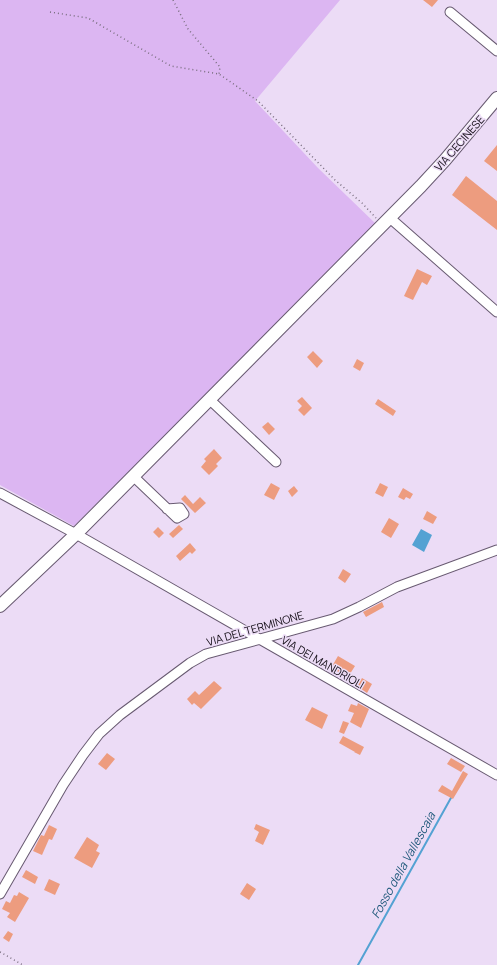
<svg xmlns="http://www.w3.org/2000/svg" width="497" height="965" font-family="Manrope,sans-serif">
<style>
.green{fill:#dcb6f2}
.water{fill:#54a2d3}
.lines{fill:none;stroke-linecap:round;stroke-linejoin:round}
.stream{stroke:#54a2d3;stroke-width:2}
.building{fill:#ed9c7f}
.minor-casing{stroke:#685a71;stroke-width:11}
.major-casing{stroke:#685a71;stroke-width:14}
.path{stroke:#796e7f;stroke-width:1.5;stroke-dasharray:1 3;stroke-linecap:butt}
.minor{stroke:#fff;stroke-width:9}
.major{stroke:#fff;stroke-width:12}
.labels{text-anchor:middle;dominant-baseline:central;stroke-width:3;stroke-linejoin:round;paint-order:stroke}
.street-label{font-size:11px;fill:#140e17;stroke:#ecdcf6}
.water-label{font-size:12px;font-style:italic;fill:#1e587a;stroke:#ecdcf6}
</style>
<rect width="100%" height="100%" fill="#ecdcf6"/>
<path class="green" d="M0 0H340L255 101 318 168 376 224 74 526 0 485Z"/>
<path class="water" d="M421 529 432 535 424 552 412 545Z"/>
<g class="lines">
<path class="stream" d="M358 965 452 796"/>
</g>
<path class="building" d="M423 0H438L432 7Z
M497 145V171L484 161Z
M466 176 497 201V230L452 195Z
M417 269 432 276 427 285 422 282 413 300 404 296Z
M313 351 323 361 317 368 307 357Z
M357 359 364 363 360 371 353 367Z
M302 397 312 408 304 416 298 410 302 406 297 401Z
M378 399 396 411 393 416 375 404Z
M268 422 275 429 269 435 262 427Z
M214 449 222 458 216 464 218 466 209 475 201 467 206 461 204 459Z
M271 483 280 488 274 500 264 495Z
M380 483 388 487 383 497 375 493Z
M294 486 298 491 292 497 288 491Z
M403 488 413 494 410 499 406 497 404 500 398 497Z
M185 495 193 504 200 497 206 503 195 513 181 499Z
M427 511 437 517 433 524 423 519Z
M389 518 399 524 391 538 381 532Z
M179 525 183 529 173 538 169 534Z
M158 527 164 533 159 538 153 532Z
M190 543 196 550 192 554 190 552 180 561 176 556Z
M343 569 351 574 345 583 338 578Z
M382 602 384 607 366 617 363 612Z
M338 656 355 666 348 677 331 668Z
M362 678 372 684 367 693 357 686Z
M214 681 222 688 201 709 194 703 192 705 187 699 195 691 199 695Z
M358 703 369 709 361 728 350 722 354 713 348 711 351 704 357 706Z
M312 707 328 715 322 729 305 720Z
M343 721 349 723 344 734 339 732Z
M343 736 364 747 360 755 354 752H355L339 743Z
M107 753 115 759 106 770 98 764Z
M451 758 465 766 461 772 447 764Z
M463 771 468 774 453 799 438 791 442 785 452 791Z
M256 824 270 830 263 845 255 841 259 832 254 829Z
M49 825 57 829 52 840 49 839 42 855 33 851 41 835 44 836Z
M87 837 99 845 96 851 100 853 92 868 74 858Z
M26 870 38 877 35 884 22 877Z
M49 879 60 884 55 895 44 890Z
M247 883 256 889 249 900 240 894Z
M19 892 29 898 15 922 7 917 10 913 2 909 6 901 10 903 14 895 17 896Z
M8 931 13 934 9 942 3 938Z"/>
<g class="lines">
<defs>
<path id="minor" d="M450 12 497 51
M390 218 497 312
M209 399 276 462
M133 476 177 518 184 514 180 508 167 509
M0 493 76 534 497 775
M0 894 63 785 83 755 99 734 120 715 190 663 206 654 333 619 359 607 397 587 497 550"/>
<path id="major" d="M0 606 76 534 421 186 445 160 497 98"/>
</defs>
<use href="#minor" class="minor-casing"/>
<use href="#major" class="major-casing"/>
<path class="path" d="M173 0 188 29 220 67 219 74
M50 12 88 18 171 66 219 74 258 101 335 180 362 203 376 218
M0 952 23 965"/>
<use href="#minor" class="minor"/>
<use href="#major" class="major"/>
</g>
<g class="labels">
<g class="street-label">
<text transform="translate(459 143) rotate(-49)">VIA CECINESE</text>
<text transform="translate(255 628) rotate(-16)">VIA DEL TERMINONE</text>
<text transform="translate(323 662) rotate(30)">VIA DEI MANDRIOLI</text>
</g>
<g class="water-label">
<text transform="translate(403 865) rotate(-61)">Fosso della Vallescaia</text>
</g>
</g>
</svg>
